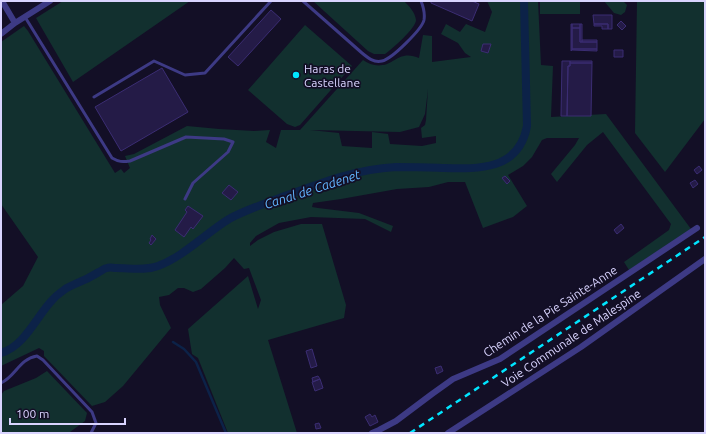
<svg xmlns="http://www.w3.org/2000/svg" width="706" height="434" font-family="Ubuntu,sans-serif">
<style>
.green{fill:#12302f;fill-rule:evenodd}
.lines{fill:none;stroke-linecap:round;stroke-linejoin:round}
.stream{stroke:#0c2248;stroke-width:2.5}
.canal{stroke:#0c2248;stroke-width:8}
.building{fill:#241b47;stroke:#3b2d73}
.lane{stroke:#3d3a85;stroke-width:3}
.street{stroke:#3d3a85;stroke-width:6}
.rail{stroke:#00e5ff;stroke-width:2.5;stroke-dasharray:6 5;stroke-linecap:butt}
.poi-dot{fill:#00e5ff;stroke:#130f26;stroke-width:1.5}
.labels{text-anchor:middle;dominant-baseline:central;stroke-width:3.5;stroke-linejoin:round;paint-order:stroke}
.poi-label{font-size:12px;fill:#d9d4ff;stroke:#130f26;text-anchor:start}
.street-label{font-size:12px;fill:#d9d4ff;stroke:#130f26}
.water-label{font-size:13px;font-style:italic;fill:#62b6ff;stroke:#130f26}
</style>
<rect width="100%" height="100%" fill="#130f26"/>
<path class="green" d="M63 1H190L73 82 36 18Z
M313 1H404C409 6 415 12 416 20 416 28 392 49 385 54H374L368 51Z
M487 1H538L541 65 553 66 551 117 606 114 691 229 629 270 624 262 669 230 671 224 603 132 587 145 557 182 551 174 575 145 579 138H547L542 140 532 157 523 166 508 175 527 206 513 217 483 228 465 182H448L429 187 397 189 341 199 313 203 312 207 318 208 359 213 393 226 391 232 365 219 311 217 279 223 256 236 250 243V246L258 240 274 232 301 224H322L346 305 344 318 268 340 297 433H228L198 358 192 354 188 329 248 276 258 309 261 300 249 268 244 269 234 258 225 268 201 289 193 292 184 288H178L169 295 159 297 160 305 171 328 123 386 105 402 92 406 44 356V351L39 348 1 366V305L23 286 38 257 1 204V42L24 26 28 31 115 173 121 169 124 173 130 168 125 156 134 154 187 126 219 129 254 131 270 130 266 142 276 148 281 130H300L363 60C370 65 378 67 387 64 393 62 397 57 404 56 409 55 414 56 419 58L423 35 432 36V62L471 57 465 53 458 43 441 34 446 24 460 32 466 24 485 32 492 12ZM428 89 426 120 425 125 421 128 422 138 436 136V143L422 146 390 144 388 134 372 132V148L342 146 339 133 310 130 400 132 419 127 425 114Z
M540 1H580V14H540Z
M604 1H623L627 5 625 12 621 15 614 13Z
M637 1H705V119L665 172 635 133Z
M305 25 352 66 300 125 295 127 287 124 248 90Z
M47 371 87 413 85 421 70 432 67 433H1V395L4 391 36 378Z"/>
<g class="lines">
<path class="stream" d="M173 342 184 349 196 362 226 433"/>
<path class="canal" d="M1 353C30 344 39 306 64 290 67 287 71 286 75 284 83 281 91 277 99 272 102 271 104 268 107 268 110 267 113 268 116 268 130 268 145 271 158 266 183 257 206 233 229 219 243 211 259 206 274 200 296 192 317 184 340 177 357 172 378 168 396 167 411 167 427 167 442 168 477 169 519 171 527 126L524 1"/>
</g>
<path class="building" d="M431 1H472L479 4 472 21 431 3Z
M271 10 281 19 238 66 228 57Z
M593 15H612V29H608V24H594Z
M621 21 626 26 622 30 617 25Z
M571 24H572V50L571 51Z
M572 24H580V28H572Z
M580 24H582V42H580Z
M594 24H608V29H602V26H594Z
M572 28H580V42H597V49H572Z
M582 40H597V42H582Z
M483 44H491L488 53 481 51Z
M572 49H597V51L572 50Z
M614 50H623V57H614Z
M562 61H570V66H568L567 116H561Z
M570 61H592V63H570Z
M570 63H592L591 116H567L568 66H570Z
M162 68 188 112 121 151 95 107Z
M699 166 702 170 697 174 694 170Z
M505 176 510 181 507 184 502 178Z
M695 180 698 184 693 188 690 183Z
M229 185 238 192 231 200 222 193Z
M188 206 203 216 193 229 191 227 184 237 175 230 187 212 185 210Z
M621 224 624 228 617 234 614 230Z
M152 235 156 239 151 245 149 243 151 240 150 239Z
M312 349 317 366 311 368 306 351Z
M441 366 443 371 437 374 435 368Z
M318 376 320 379 313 382 312 378Z
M320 379 323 388 315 391 312 382Z
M370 414 372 417 375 415 378 422 370 426 365 417Z
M319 423 321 428 316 429 315 424Z"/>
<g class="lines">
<path class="lane" d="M303 1 362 53C368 58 374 63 382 61 392 59 422 29 424 20 425 14 423 6 421 1
M25 17 112 158C119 162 122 162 130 161L186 137 224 139 233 142 228 152 193 183 185 199
M94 97 154 61 185 75 205 73 271 1
M1 383C16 376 19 359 37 356L43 360 92 412 96 423 91 433"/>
<path class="street" d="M2 1 15 23
M1 34 15 23 50 1
M372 433 379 430 396 421 432 394 453 379 500 359 697 228
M448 433 581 347 705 259"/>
<path class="rail" d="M410 433 705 237"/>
</g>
<circle class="poi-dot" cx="296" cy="75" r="4"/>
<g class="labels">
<g class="poi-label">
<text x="304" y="68">Haras de<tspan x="304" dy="14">Castellane</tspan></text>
</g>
<g class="street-label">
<text transform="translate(550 311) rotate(-33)">Chemin de la Pie Sainte-Anne</text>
<text transform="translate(571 338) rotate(-34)">Voie Communale de Malespine</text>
</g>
<g class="water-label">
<text transform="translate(312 189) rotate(-18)">Canal de Cadenet</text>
</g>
</g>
<rect width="706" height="434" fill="none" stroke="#d9d4ff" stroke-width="4"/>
<path d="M10 418v6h115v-6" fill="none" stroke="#d9d4ff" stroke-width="2"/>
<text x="16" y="418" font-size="12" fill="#d9d4ff" stroke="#130f26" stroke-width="3" paint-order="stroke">100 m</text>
</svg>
